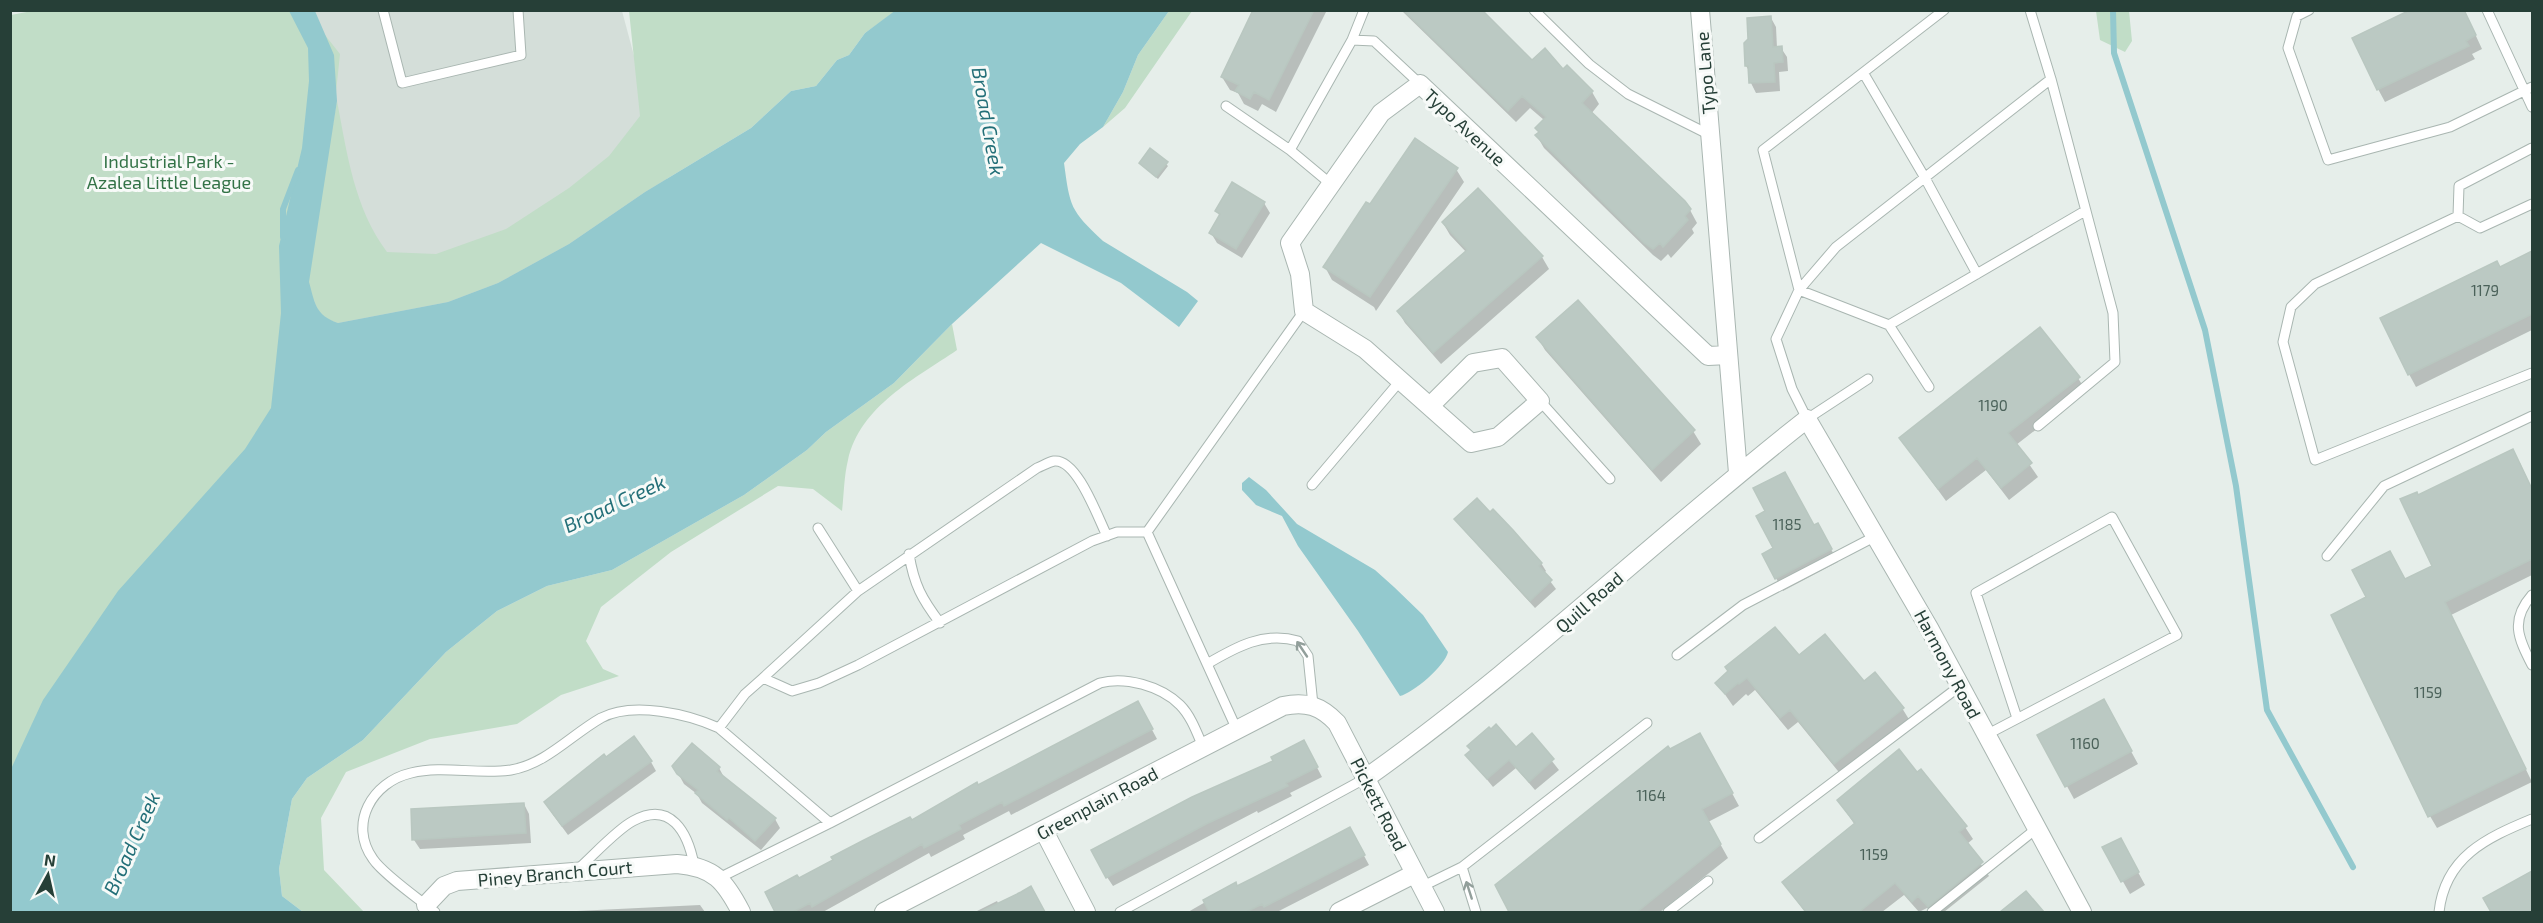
<svg xmlns="http://www.w3.org/2000/svg" width="2543" height="923" font-family="'Exo 2',sans-serif">
<style>
.built{fill:#d4ded9}
.green{fill:#c1ddc7}
.water{fill:#93c9ce}
.shadow{fill:#0003}
.lines{fill:none;stroke-linecap:round;stroke-linejoin:round}
.stream{stroke:#93c9ce;stroke-width:6}
.building{fill:#bbc9c3;stroke:#b9c7c0;stroke-width:1.5}
.lane-casing{stroke:#a9b6b1;stroke-width:11}
.street-casing{stroke:#a9b6b1;stroke-width:20}
.lane{stroke:#fff;stroke-width:9}
.street{stroke:#fff;stroke-width:18}
.oneway{stroke:#929f9b}
.labels{text-anchor:middle;dominant-baseline:central;stroke-width:6;stroke-linejoin:round;paint-order:stroke}
.number-label{font-size:15px;fill:#4b625a}
.street-label{font-size:18px;fill:#263f37;stroke:#f7faf8}
.park-label{font-size:18px;fill:#337347;stroke:#f7faf8}
.water-label{font-size:20px;font-style:italic;fill:#236f78;stroke:#f7faf8}
</style>
<rect width="100%" height="100%" fill="#e6eeea"/>
<path class="built" d="M306 11H622L670 190 302 405Z"/>
<path class="green" d="M37 10 306 11 340 54 332 130 337 101C347 153 354 208 387 252L436 254 506 229 569 188 609 156 640 116 629 11H896L865 33 849 55 837 60 816 86 791 91 751 128 645 192 569 244 498 283 448 302 338 323C325 319 318 314 314 300L302 405 11 833V15Z
M1169 11H1192L1125 108 1103 127 1123 92 1138 55Z
M2096 11H2129L2132 41 2125 52 2100 40Z
M952 324 957 350C916 378 860 406 848 460 844 476 844 494 842 511L813 489 778 486 671 552 601 607 586 641 603 669 619 676 561 695 517 724 430 739 346 772 321 818 324 870 364 912H303L282 896 279 869 292 799 307 778 363 740 446 652 497 611 547 586 612 570 744 495 807 450 826 432 894 383Z"/>
<path class="water" d="M289 11H315L334 55 337 101 309 282C315 303 315 315 338 323L448 302 498 283 569 244 645 192 751 128 791 91 816 86 837 60 849 55 865 33 896 10 1169 11 1138 55 1123 92 1103 127 1080 144 1064 163C1070 207 1070 210 1103 241L1187 292 1198 301 1179 327 1121 283 1041 243 952 324 894 383 826 432 807 450 744 495 612 570 547 586 497 611 446 652 363 740 307 778 292 799 279 869 282 896 303 912H11V769L43 700 118 591 245 449 271 408 281 313 279 246 302 148 309 81 308 48Z
M1249 477 1266 490 1297 524 1375 570 1394 587 1423 615 1448 652C1445 666 1413 693 1400 696L1358 631 1298 546 1282 516 1256 505 1242 490V483Z"/>
<path class="shadow" d="M1255 10H1327L1276 112 1262 104 1258 111 1244 104 1238 93 1230 90 1222 77Z
M1401 10H1480L1532 62 1563 71 1592 92 1599 104 1591 114 1690 210 1697 223 1692 229 1694 233 1671 258 1668 254 1661 261 1653 255 1544 148 1537 136 1544 120 1530 108 1516 122Z
M2464 10 2482 49 2472 54 2475 59 2385 102 2378 89Z
M1771 18 1776 27 1777 48H1781L1787 57 1788 71 1779 72 1780 91 1756 93 1751 83 1750 72 1746 66 1749 40Z
M1151 150 1168 166 1158 179 1142 165Z
M1456 169 1464 182 1376 311 1374 307 1332 280 1325 267 1371 206Z
M1478 190 1542 257 1549 269 1441 364 1405 323 1398 311 1466 252 1450 235 1443 223Z
M1264 203 1270 213 1242 258 1217 243 1211 233 1220 217 1217 211Z
M2532 252V330L2416 387 2409 374 2500 268Z
M1538 338 1693 431 1701 444 1661 482 1545 350Z
M2078 378 2086 391 2016 445 2038 477 2009 500 1986 470 1946 501 1901 439Z
M2520 463 2532 490V575L2451 615 2532 782 2437 828 2430 816 2405 581 2434 567 2418 496Z
M1456 519 1541 563 1546 571 1544 573 1556 589 1535 608 1461 527Z
M1814 527 1825 538 1838 562 1783 591 1776 578Z
M1799 657 1864 683 1902 708 1910 721 1842 776 1798 722 1788 730 1755 690 1748 696 1746 694 1733 706 1717 683Z
M1143 713 1157 739 1011 815 1009 811 963 835 965 839 931 857 929 853 823 912H777L767 893 799 880 977 787Z
M2110 713 2138 764 2074 799 2039 735Z
M1532 736 1559 770 1535 790 1516 768 1493 787 1467 755 1516 749Z
M1707 747 1739 806 1708 822 1728 858 1660 912H1510L1497 886 1669 751Z
M1309 752 1322 777 1290 793 1292 796 1258 813 1257 811 1113 886 1107 877Z
M606 759 651 762 656 771 568 835 551 812Z
M674 766 719 768 725 779 775 819 780 828 761 850 702 803 697 794 684 784Z
M1917 774 1965 827 1973 839 1967 844 1989 876 1944 912H1931L1927 908 1919 912 1904 895 1882 912H1805L1783 882 1855 825 1838 800Z
M524 804 529 814 531 843 420 849 414 840Z
M1355 839 1369 865 1277 912H1188L1235 885 1237 888Z
M2104 848 2127 852 2145 885 2130 894Z
M2532 873V912H2493L2485 899Z
M1030 888 1043 912H975L997 901 999 905Z
M2026 893 2042 912H2002Z
M700 905 705 912H556Z"/>
<g class="lines">
<path class="stream" d="M2113 10 2114 53 2205 330 2236 486 2267 710 2353 867
M283 237V209L298 170"/>
</g>
<path class="building" d="M1253 10H1314L1269 100 1254 92 1250 99 1235 91 1239 85 1221 77Z
M1403 10H1482L1532 60 1545 48 1563 69 1567 65 1593 91 1582 103 1685 201 1691 209 1685 216 1688 220 1663 247 1660 243 1653 249 1644 243 1535 135 1539 132 1535 128 1546 117 1522 96 1508 111Z
M2410 10H2464L2476 35 2466 41 2469 46 2377 90 2352 38Z
M1771 16 1773 47 1782 46 1783 62 1774 63 1775 82 1749 83 1748 66H1745L1744 43 1748 39 1747 18Z
M1415 138 1458 168 1370 297 1323 267 1366 202 1370 204Z
M1150 148 1168 162 1156 177 1139 163Z
M1232 182 1265 202 1236 249 1209 233 1220 214 1215 211Z
M1478 188 1543 256 1433 353 1397 311 1467 250 1442 222Z
M2532 251V314L2408 375 2380 318 2497 261 2500 267Z
M1578 300 1695 430 1652 470 1536 337Z
M2040 327 2080 377 2008 433 2032 463 2001 488 1977 458 1938 489 1899 438Z
M2513 449 2532 489V559L2445 602 2526 769 2428 817 2331 615 2366 597 2352 570 2390 551 2405 579 2432 566 2400 499 2417 492 2418 495Z
M1785 472 1814 525 1818 523 1832 549 1775 579 1762 554 1773 548 1756 516 1765 511 1753 488Z
M1477 498 1490 512 1493 509 1513 530 1542 563 1539 566 1552 580 1530 601 1454 519Z
M1775 627 1799 655 1825 634 1864 681 1875 672 1904 708 1834 764 1790 710 1780 718 1747 678 1739 684 1738 683 1725 694 1715 683 1728 671 1725 667Z
M2104 699 2132 751 2065 787 2037 735Z
M1138 701 1153 729 1004 806 1002 802 959 825 961 829 924 848 922 844 812 907 810 903 793 912H775L765 892 797 875 799 878 833 860 831 857 864 840 910 817 912 820 977 782 978 785Z
M1496 724 1516 747 1532 733 1554 759 1529 782 1509 760 1487 779 1465 755 1471 750 1467 746 1489 727 1491 729Z
M1700 733 1733 793 1702 809 1721 844 1637 912H1509L1495 885 1668 746 1670 749Z
M634 736 652 761 562 826 544 802 604 754 606 757Z
M1304 740 1318 767 1286 783 1288 786 1206 824 1106 878 1091 850 1192 797 1273 761 1271 757Z
M692 743 720 767 717 771 776 818 755 841 729 818 727 820 695 793 698 790 677 774 672 766Z
M1899 749 1917 772 1921 769 1967 826 1959 832 1983 862 1928 907 1918 896 1912 902 1895 883 1859 912H1806L1782 882 1855 823 1837 800Z
M524 803 526 833 412 840 411 809Z
M1350 827 1365 855 1264 907 1262 904 1246 912H1209L1203 900 1236 882 1237 886 1253 878Z
M2121 838 2139 872 2121 882 2102 847Z
M2532 871V912H2491L2483 898Z
M1031 886 1045 912H980L1021 892Z
M2026 891 2044 912H2000Z"/>
<g class="lines">
<defs>
<path id="lane" d="M383 10 402 83 521 55 518 10
M1534 10 1589 64 1628 94 1710 135
M2030 10 2051 79
M2309 10 2297 16 2288 48 2328 160 2450 127 2532 87
M2487 10 2532 107
M1352 40 1364 10
M1864 74 1925 178 1977 274
M1226 106 1290 150
M2532 148 2459 186 2458 216 2315 284 2291 307 2283 342 2315 460 2532 373
M1332 185 1290 150 1352 40 1374 41 1420 84
M2458 216 2480 228 2532 204
M1889 325 2085 211
M1868 379 1807 419 1792 389 1776 339 1799 290 1836 247 2051 79 2113 313 2115 362 2038 426
M1929 387 1889 325 1799 290 1763 150 1944 10
M1540 401 1610 479
M1312 485 1400 381
M818 528 858 591
M909 554C914 585 922 599 940 623
M2327 556 2384 486 2532 416
M2532 595C2510 620 2518 638 2532 665
M1677 655 1743 605 1876 536
M1207 664C1236 647 1264 631 1298 641L1308 656 1313 705
M763 678 858 591 1037 468C1042 466 1049 462 1054 461 1077 458 1098 518 1107 536
M719 728 745 694 763 678 792 691 819 683 858 665 1092 541 1117 532H1147
M1237 730 1147 532 1304 311
M1986 735 2177 635 2112 517 1976 593 2017 718
M1759 838 1960 686
M1462 867 1476 912
M577 870C592 857 616 830 633 821 671 800 688 833 694 865
M719 878 830 823
M1421 887 1462 867 1647 723
M435 912C420 900 383 874 373 859 348 824 372 782 411 773 443 765 478 775 511 770 546 764 571 735 601 718 633 701 688 714 719 728L830 823 1100 683C1125 676 1161 686 1180 705 1191 716 1197 733 1203 747
M1120 912 1366 778
M1668 912 1708 881
M1932 912 2036 829
M2439 912C2445 857 2486 838 2532 819"/>
<path id="street" d="M1700 10 1738 473
M1430 406 1473 363 1502 358 1540 401 1498 437 1471 443 1365 349 1304 311 1300 274 1290 243 1381 113 1420 84 1708 356 1728 355
M1366 778C1521 668 1658 536 1807 419L1929 628 2082 912
M1044 831 1086 912
M426 905 444 886 457 881 677 864C714 867 725 881 741 912
M884 912 1283 706C1306 701 1321 706 1337 723L1435 912
M1339 912 1414 874"/>
</defs>
<use href="#lane" class="lane-casing"/>
<use href="#street" class="street-casing"/>
<use href="#lane" class="lane"/>
<use href="#street" class="street"/>
</g>
<defs><path id="oneway-shaft" d="M-6 0H5M1.5-3L5.5 0L1.5 3" fill="none" stroke-width="1.6" stroke-linecap="round" stroke-linejoin="round" transform="scale(1.5)"/></defs>
<g class="oneway">
<use href="#oneway-shaft" transform="translate(1302 649) rotate(-124)"/>
<use href="#oneway-shaft" transform="translate(1469 890) rotate(-108)"/>
</g>
<g class="labels">
<g class="number-label">
<text x="2485" y="290">1179</text>
<text x="1993" y="405">1190</text>
<text x="1787" y="524">1185</text>
<text x="2428" y="692">1159</text>
<text x="2085" y="743">1160</text>
<text x="1651" y="795">1164</text>
<text x="1874" y="854">1159</text>
</g>
<g class="street-label">
<text transform="translate(1705 73) rotate(-95)">Typo Lane</text>
<text transform="translate(1465 127) rotate(43)">Typo Avenue</text>
<text transform="translate(1589 602) rotate(-41)">Quill Road</text>
<text transform="translate(1948 664) rotate(62)">Harmony Road</text>
<text transform="translate(1097 803) rotate(-28)">Greenplain Road</text>
<text transform="translate(1379 804) rotate(63)">Pickett Road</text>
<text transform="translate(555 873) rotate(-5)">Piney Branch Court</text>
</g>
<g class="park-label">
<text x="169" y="161">Industrial Park -<tspan x="169" dy="21">Azalea Little League</tspan></text>
</g>
<g class="water-label">
<text transform="translate(989 121) rotate(80)">Broad Creek</text>
<text transform="translate(614 503) rotate(-25)">Broad Creek</text>
<text transform="translate(131 843) rotate(-66)">Broad Creek</text>
</g>
</g>
<rect width="2543" height="923" fill="none" stroke="#263f37" stroke-width="24"/>
<g transform="translate(48 875) rotate(8)" stroke="#f7faf8" stroke-width="4.5" paint-order="stroke">
<path d="M0-4.5L10 22L0 15L-10 22Z" fill="#263f37"/>
<text y="-9" font-size="16" font-weight="bold" text-anchor="middle" fill="#263f37">N</text>
</g>
</svg>
